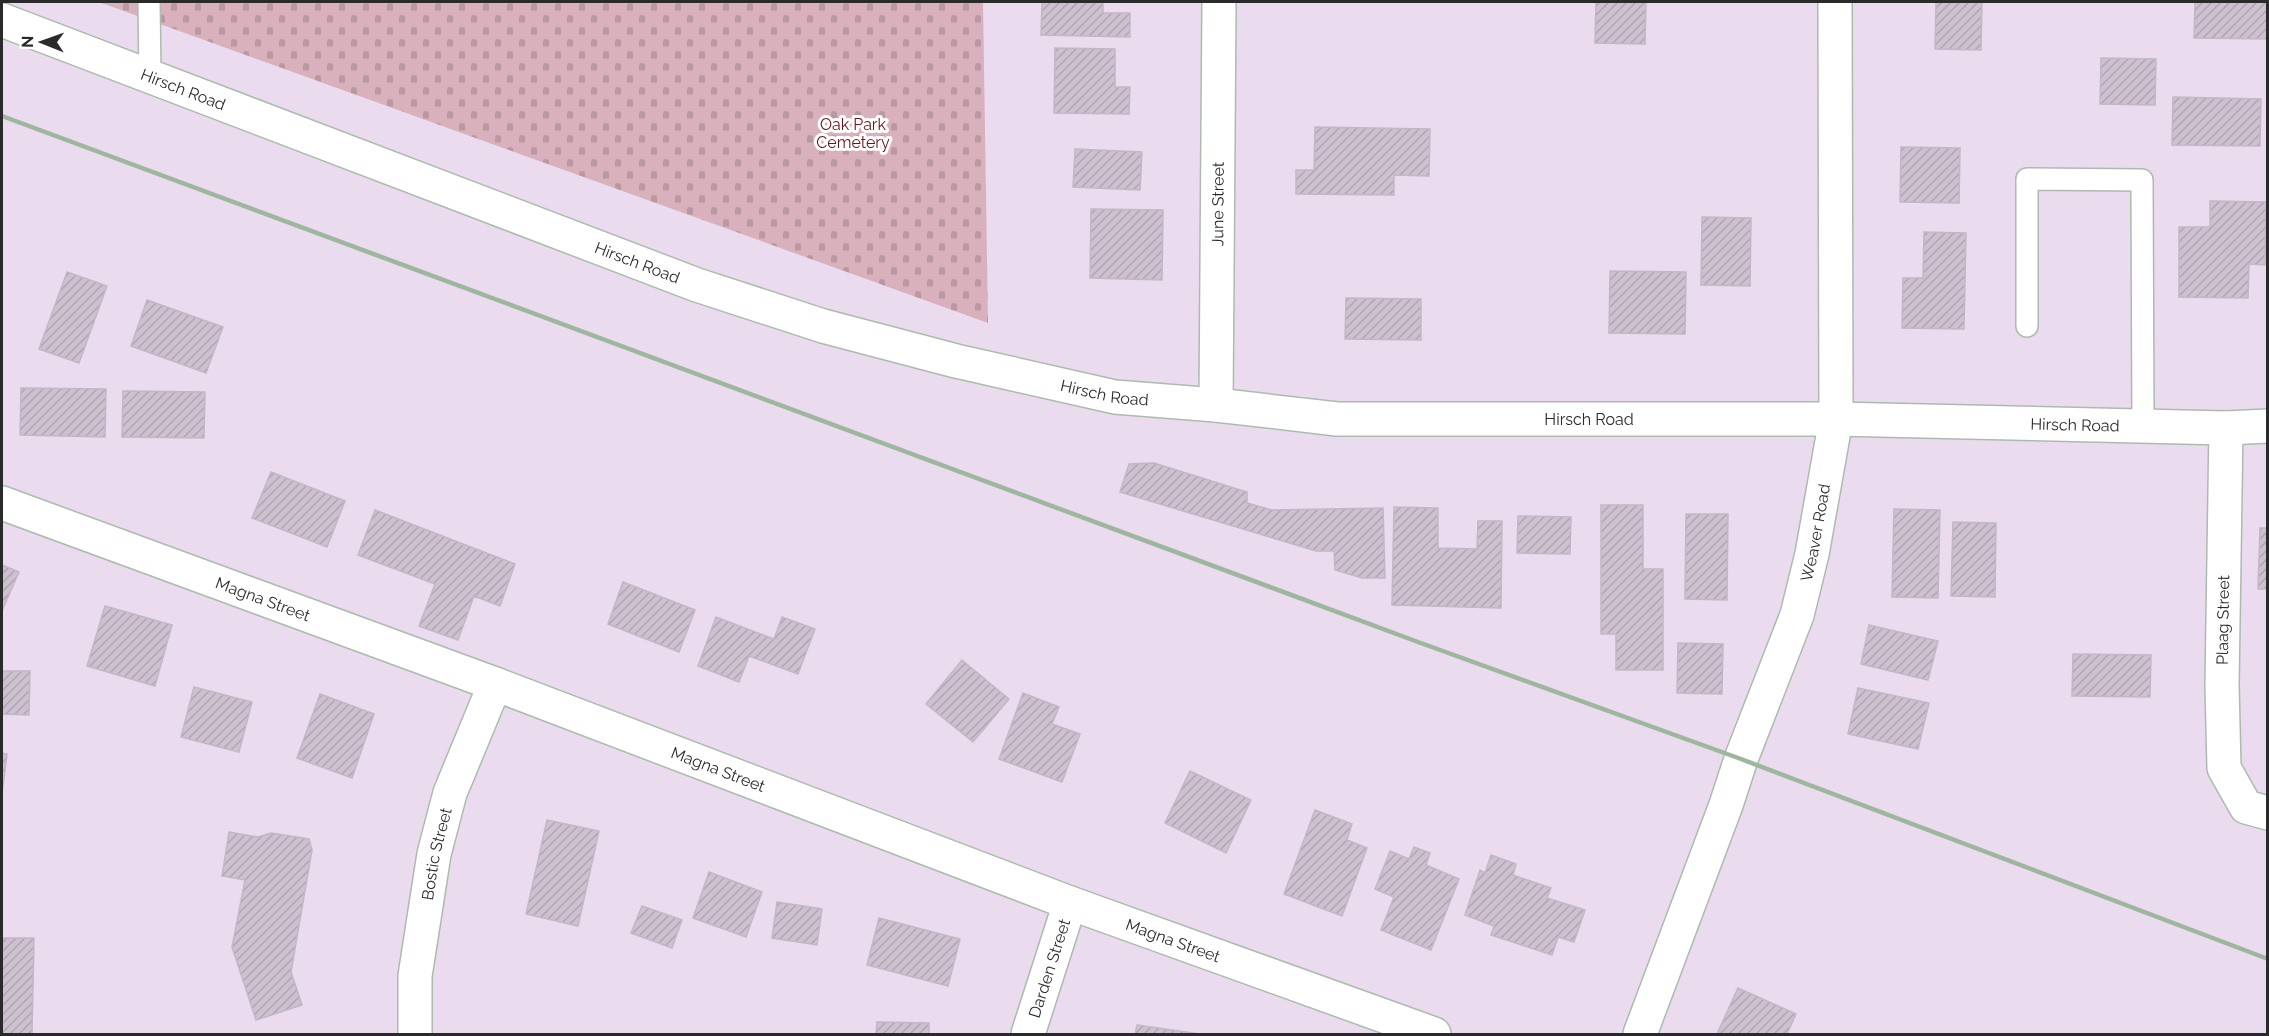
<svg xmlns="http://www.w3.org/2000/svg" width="2269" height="1036" font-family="Raleway,sans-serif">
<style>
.cemetery{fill:url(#cemetery-stones)}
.building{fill:url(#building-hatch);stroke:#c6b5c9;stroke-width:1.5}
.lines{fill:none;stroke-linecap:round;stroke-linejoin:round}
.lane-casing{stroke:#abbcac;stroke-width:24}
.street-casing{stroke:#abbcac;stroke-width:36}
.secondary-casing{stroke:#abbcac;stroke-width:36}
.lane{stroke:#fff;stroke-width:21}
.street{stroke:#fff;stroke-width:33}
.secondary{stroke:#fff;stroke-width:33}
.rail{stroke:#9db79f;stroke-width:4.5}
.labels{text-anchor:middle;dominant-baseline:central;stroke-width:6;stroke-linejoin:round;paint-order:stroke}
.street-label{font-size:16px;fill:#2a2a2a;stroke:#fff}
.park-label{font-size:16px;fill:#6e1414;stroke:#fff}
</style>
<defs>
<pattern id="cemetery-stones" width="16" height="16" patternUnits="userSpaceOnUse" patternTransform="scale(1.5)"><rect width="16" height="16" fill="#d9b1bc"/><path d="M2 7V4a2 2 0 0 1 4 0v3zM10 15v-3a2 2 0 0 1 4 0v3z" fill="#ba98a2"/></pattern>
<pattern id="building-hatch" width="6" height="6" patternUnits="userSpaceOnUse" patternTransform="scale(1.5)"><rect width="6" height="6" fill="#cdc0cf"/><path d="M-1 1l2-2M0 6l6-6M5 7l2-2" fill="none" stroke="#b0a5b2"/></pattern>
</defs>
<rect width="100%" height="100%" fill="#eadbee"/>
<path class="cemetery" d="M99 2H983L988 323Z"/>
<path class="building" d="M1042 2H1103V13H1130V37L1041 35Z
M1596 2H1646L1645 44 1595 43Z
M1936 2H1982L1981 50 1935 49Z
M2195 2H2268V39L2194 38Z
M1055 48 1115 49V87H1130L1129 114 1054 113Z
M2101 58 2156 59 2155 105 2100 104Z
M2173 97 2261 99 2260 146 2172 145Z
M1315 127 1430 129 1429 176 1394 175V195L1296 194V170H1314Z
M1901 147 1960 148 1959 203 1900 202Z
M1075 149 1142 152 1140 190 1073 187Z
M2210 201 2266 202 2265 265 2249 264 2248 298 2179 297V227H2210Z
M1091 209 1163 210 1162 280 1090 278Z
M1702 217 1751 218 1750 286 1701 285Z
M1924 232 1966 233 1964 329 1902 328 1903 278H1923Z
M1610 271 1686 272 1685 334 1609 333Z
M67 272 107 286 79 363 39 349Z
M1346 298 1421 299V340L1345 339Z
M147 300 223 327 206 373 131 346Z
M21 388 106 389 105 437 20 435Z
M123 391 205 392 204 438 122 437Z
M1154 463 1247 492V503L1272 510 1383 508 1385 578H1362L1335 570 1334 551H1316L1120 492 1129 464Z
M271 472 345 501 327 547 252 518Z
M1601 505H1643V569H1663V670H1616V634H1601Z
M1394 507 1438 508V548L1477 549 1478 521H1502L1501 608 1392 605Z
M1894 509 1940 510 1938 598 1892 597Z
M375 510 515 564 500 606 474 596 458 640 419 626 435 584 358 555Z
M1686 514H1728L1727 600 1685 599Z
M1518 516 1571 517 1570 554 1517 553Z
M1953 522 1996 523 1995 597 1951 596Z
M2260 528H2268V589H2258Z
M2 565 19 572 2 611Z
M623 582 695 610 679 652 608 624Z
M105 606 172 625 155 686 87 666Z
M716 617 774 639 782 617 815 629 798 674 749 656 739 682 698 666Z
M1869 625 1938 641 1928 680 1861 664Z
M1678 643 1723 644 1722 694 1677 693Z
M2073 654 2151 655 2150 697 2072 696Z
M962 660 1009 699 973 742 926 704Z
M2 671H30L29 715 2 714Z
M194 687 252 702 239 752 181 737Z
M1858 688 1929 703 1918 749 1848 734Z
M1023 693 1059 707 1052 724 1080 734 1062 782 999 759Z
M320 694 374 714 352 778 297 758Z
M2 753 7 754 2 794Z
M1190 771 1251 800 1226 853 1165 823Z
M1315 810 1352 824 1347 840 1367 848 1342 916 1284 894Z
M547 820 599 831 578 926 526 914Z
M229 832 258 837 271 833 309 839 312 850 291 972 302 1005 256 1020 232 947 245 880 222 876Z
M1414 847 1430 853 1426 865 1459 879 1431 950 1381 930 1394 897 1375 889 1390 851 1409 859Z
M1491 855 1516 864 1513 875 1551 888 1547 898 1585 910 1574 942 1558 937 1552 955 1491 935 1494 926 1465 915 1480 870 1485 873Z
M709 872 762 892 746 937 693 918Z
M777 902 822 909 817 945 772 938Z
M642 906 682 920 672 948 631 933Z
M879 918 960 939 948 986 867 965Z
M2 938H34L32 1034H2Z
M1738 988 1796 1014 1787 1034H1717Z
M877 1022 929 1023V1034H876Z
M1137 1025 1200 1034H1135Z"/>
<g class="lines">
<defs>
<path id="lane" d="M149 2 150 77
M2027 326V179L2142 180 2143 426"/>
<g id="street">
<path id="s1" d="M1216 405 1219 2"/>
<path d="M2226 428 2222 685 2224 768 2246 807 2268 813"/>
<path id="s2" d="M2 503 495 684 1070 903 1434 1034"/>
<path id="s3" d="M415 1034V976L434 854 450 793 495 684"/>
<path id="s4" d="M1028 1034 1070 903"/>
</g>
<g id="secondary">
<path id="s5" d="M2 20 697 285 823 326 956 361 1115 397 1216 405 1337 419H1836L2226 428 2268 426"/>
<path id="s6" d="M1640 1034 1726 805 1741 759 1797 615 1812 554 1836 419 1835 2"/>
</g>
</defs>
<use href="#lane" class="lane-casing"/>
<use href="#street" class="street-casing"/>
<use href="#secondary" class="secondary-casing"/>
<use href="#lane" class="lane"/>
<use href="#street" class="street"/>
<use href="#secondary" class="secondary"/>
<path class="rail" d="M2 116 1418 642 1741 759 2268 959"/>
</g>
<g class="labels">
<g class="street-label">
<text stroke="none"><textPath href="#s5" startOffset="194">Hirsch Road</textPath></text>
<text stroke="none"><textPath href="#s1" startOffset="201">June Street</textPath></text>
<text stroke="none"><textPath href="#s5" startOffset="680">Hirsch Road</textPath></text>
<text stroke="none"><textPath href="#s5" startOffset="1166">Hirsch Road</textPath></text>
<text stroke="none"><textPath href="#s5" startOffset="1652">Hirsch Road</textPath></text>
<text stroke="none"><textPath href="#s5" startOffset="2138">Hirsch Road</textPath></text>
<text stroke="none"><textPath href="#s6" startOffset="532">Weaver Road</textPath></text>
<text stroke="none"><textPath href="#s2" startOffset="278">Magna Street</textPath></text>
<text transform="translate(2223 620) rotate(-89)">Plaag Street</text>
<text stroke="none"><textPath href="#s2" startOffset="764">Magna Street</textPath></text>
<text stroke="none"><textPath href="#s3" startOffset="182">Bostic Street</textPath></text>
<text stroke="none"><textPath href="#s2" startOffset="1250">Magna Street</textPath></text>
<text stroke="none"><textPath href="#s4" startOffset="69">Darden Street</textPath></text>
</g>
<g class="park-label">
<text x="853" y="124">Oak Park<tspan x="853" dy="18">Cemetery</tspan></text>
</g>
</g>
<rect width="2269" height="1036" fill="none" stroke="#2a2a2a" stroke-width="6"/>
<g transform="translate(42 42) rotate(271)" stroke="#ffffff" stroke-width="4.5" paint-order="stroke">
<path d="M0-4.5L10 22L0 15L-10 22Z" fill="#2a2a2a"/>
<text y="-9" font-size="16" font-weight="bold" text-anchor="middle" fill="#2a2a2a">N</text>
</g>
</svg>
